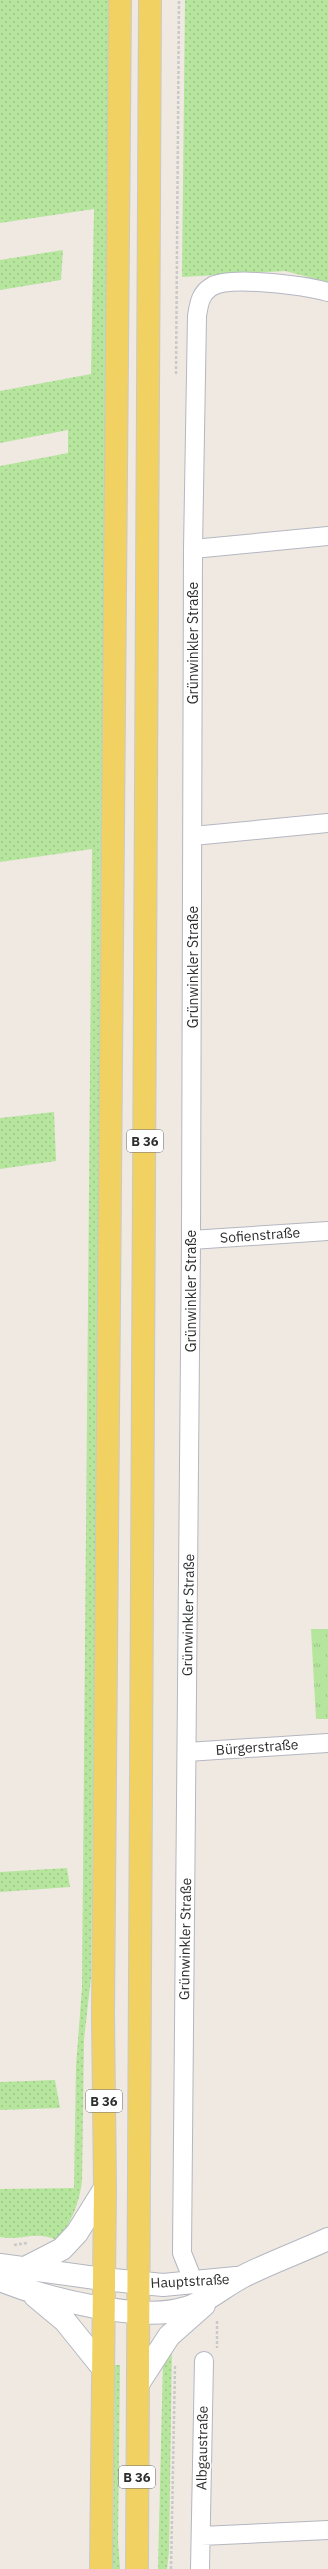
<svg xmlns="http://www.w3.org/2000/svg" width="328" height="2569" font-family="'IBM Plex Sans',sans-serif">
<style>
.grass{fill:url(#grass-dots)}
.park{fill:url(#park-tufts)}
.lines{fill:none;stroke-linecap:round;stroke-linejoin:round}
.minor-casing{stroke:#b4b7c1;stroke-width:20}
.tertiary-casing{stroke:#b4b7c1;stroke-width:24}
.primary-casing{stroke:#c9c9c9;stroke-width:24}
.path{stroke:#c9c9c9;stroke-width:2.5;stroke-dasharray:3 2;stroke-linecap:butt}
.minor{stroke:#fff;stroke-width:18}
.tertiary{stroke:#fff;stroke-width:22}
.primary{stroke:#f2d163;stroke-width:22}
.labels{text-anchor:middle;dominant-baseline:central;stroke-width:3.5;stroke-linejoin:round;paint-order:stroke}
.shield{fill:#fff;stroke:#6d6d6d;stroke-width:1}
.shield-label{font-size:13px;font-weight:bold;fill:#2e2e2e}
.street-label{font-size:14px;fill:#2e2e2e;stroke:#fff}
</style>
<defs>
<pattern id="grass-dots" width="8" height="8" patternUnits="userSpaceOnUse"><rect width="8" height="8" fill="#b6e59e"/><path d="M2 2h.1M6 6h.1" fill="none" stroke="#9dc588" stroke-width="1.8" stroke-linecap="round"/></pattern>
<pattern id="park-tufts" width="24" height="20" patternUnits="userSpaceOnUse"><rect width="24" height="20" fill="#b6e59e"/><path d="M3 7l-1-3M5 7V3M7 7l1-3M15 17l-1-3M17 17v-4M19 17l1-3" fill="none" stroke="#9dc588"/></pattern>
</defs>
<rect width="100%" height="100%" fill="#efe9e1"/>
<path class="grass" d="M0 0H111L105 778 91 1978 84 2039 82 2181C79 2204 72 2222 57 2240 36 2230 21 2241 0 2237V2189L74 2188 76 2066 82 1988 92 849 0 862V466L68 453V430L0 443V391L91 374 94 209 0 223Z
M185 0H328V282L285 271 182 277Z
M63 250 61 280 0 290V260Z
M54 1112 56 1161 0 1169V1118Z
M67 1868 70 1887 0 1892V1872Z
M55 2080 60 2108 0 2110V2082Z
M172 2346 169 2552 167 2569H158L163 2362Z
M115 2365H120L118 2541 120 2569H113V2549Z"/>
<path class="park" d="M311 1629H328V1719H316Z"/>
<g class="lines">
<defs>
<path id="minor" d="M193 549 328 536
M193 836 328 823
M191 1240 328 1231
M187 1752 328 1743
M194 2283 182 2253 191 1240 193 549 197 316C199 304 200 294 211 287 229 275 307 286 328 292
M201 2536 328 2530
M200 2569 204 2361"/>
<path id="tertiary" d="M0 2265 103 2279 163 2285 236 2278
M27 2267 62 2249 77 2233 105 2188
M0 2280C44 2298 141 2323 186 2308 207 2302 223 2287 242 2277 269 2263 300 2252 328 2239
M35 2296 65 2321 102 2367
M138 2384 169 2336 204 2305"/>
<path id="primary" d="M101 2569 105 2188 103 2014 120 0
M137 2569 150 0"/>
</defs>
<use href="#minor" class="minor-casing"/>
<use href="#tertiary" class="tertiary-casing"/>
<use href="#primary" class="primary-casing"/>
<path class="path" d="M176 374 179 0
M14 2245 27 2243
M217 2321V2348
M171 2569 175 2366"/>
<use href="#minor" class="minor"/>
<use href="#tertiary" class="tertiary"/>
<use href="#primary" class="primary"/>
</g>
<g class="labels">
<g class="shield">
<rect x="127" y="1130" width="36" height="22" rx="3"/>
<rect x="86" y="2090" width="36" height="22" rx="3"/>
<rect x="119" y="2466" width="36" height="22" rx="3"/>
</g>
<g class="shield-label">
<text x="145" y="1141">B 36</text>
<text x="104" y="2101">B 36</text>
<text x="137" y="2477">B 36</text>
</g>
<g class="street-label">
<text transform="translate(193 643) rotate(-90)">Grünwinkler Straße</text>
<text transform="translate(193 967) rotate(-90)">Grünwinkler Straße</text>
<text transform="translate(260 1235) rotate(-4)">Sofienstraße</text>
<text transform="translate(191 1291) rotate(-90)">Grünwinkler Straße</text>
<text transform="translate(188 1615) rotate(-89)">Grünwinkler Straße</text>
<text transform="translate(257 1747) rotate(-4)">Bürgerstraße</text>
<text transform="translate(185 1939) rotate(-89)">Grünwinkler Straße</text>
<text transform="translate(190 2281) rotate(-3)">Hauptstraße</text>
<text transform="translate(202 2448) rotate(-89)">Albgaustraße</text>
</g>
</g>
</svg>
